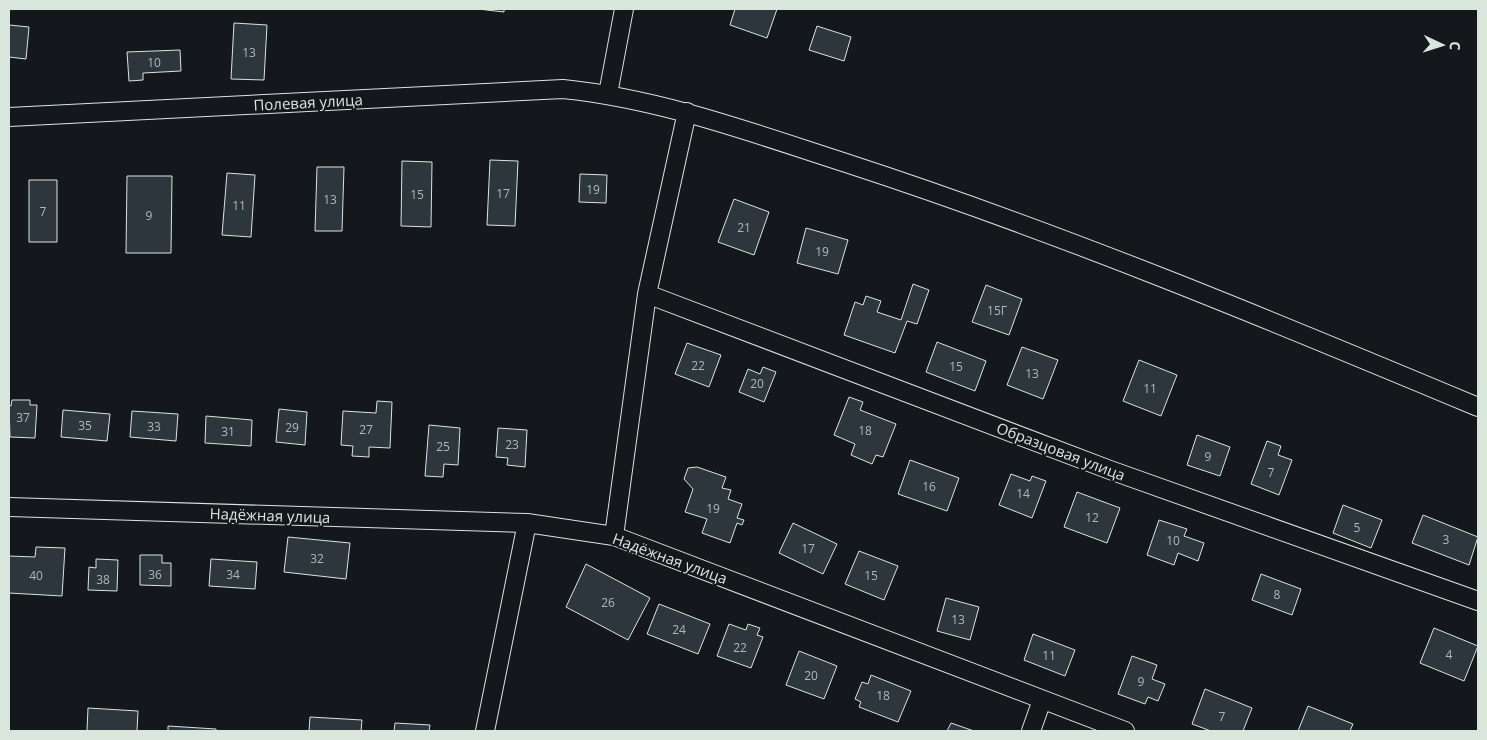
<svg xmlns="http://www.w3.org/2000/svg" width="1487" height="740" font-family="'Open Sans',sans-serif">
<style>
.building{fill:#2c363c;stroke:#d8e6dc}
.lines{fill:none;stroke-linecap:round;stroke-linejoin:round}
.minor-casing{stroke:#d8e6dc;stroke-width:20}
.minor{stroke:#14181c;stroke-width:18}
.labels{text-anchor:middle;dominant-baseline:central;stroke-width:4;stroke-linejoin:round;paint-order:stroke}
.number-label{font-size:12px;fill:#adbab4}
.street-label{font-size:15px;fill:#d8e6dc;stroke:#14181c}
</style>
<rect width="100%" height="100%" fill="#14181c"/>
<path class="building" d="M478 9H504V12Z
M735 9H777L767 38 730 25Z
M234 23 267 25 264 80 231 79Z
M9 25 29 27 26 59 9 57Z
M817 26 851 37 844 61 809 50Z
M180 50 181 71 143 73V80L129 81 127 52Z
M490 160 518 161 515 226 487 225Z
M402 161 432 162 431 227 401 226Z
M317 167H344L342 231H315Z
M227 173 255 175 251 237 222 235Z
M580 174 607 175 606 203 579 202Z
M127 176H172L171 253H126Z
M29 180H57V242H29Z
M734 199 769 212 754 255 718 242Z
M806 228 848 240 838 274 797 263Z
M913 284 929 290 917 324 907 321 895 353 844 335 855 302 863 305 866 296 881 301 877 312 901 320Z
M986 285 1022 299 1009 335 972 322Z
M937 342 986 361 975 391 926 372Z
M687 343 721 355 709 387 675 374Z
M1022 347 1058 360 1043 399 1007 385Z
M1139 360 1177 375 1161 416 1123 401Z
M763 367 776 372 764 402 739 392 748 369 760 374Z
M849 397 863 402 860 410 896 424 883 457 876 455 872 464 851 455 855 444 834 435Z
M12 400H30V405H37L35 438 10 437 9 405 11 406Z
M377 401 392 402 390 448 369 447V457L352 456 353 446 341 445 343 411 376 413Z
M279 409 307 412 305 445 276 442Z
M63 410 110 414 107 441 61 437Z
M132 411 178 414 176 441 130 437Z
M206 416 252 420 251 446 205 443Z
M429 425 460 428 458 465 444 464 443 477 425 476Z
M498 428 527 430 525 467 507 465 508 458 496 457Z
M1197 435 1230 447 1220 476 1187 465Z
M1267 441 1281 446 1278 455 1292 460 1279 495 1251 484Z
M910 460 959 478 947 511 898 494Z
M697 467 726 477 722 488 731 490 728 499 742 504 737 518 744 520 742 525 737 523 730 543 702 533 707 519 685 512 693 489 684 479 688 468Z
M1011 474 1030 481 1032 476 1046 481 1032 518 999 505Z
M1077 492 1120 508 1107 543 1064 527Z
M1343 505 1382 520 1371 548 1333 533Z
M1423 515 1478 537 1469 565 1412 543Z
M1159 520 1187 529 1184 536 1204 543 1198 561 1178 553 1174 565 1147 555Z
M793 523 837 544 823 574 779 553Z
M288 537 350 543 346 579 284 572Z
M36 547 65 548 62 596 9 593V556L35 557Z
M859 551 898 566 884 600 845 584Z
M140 555H162V563H171V586L140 585Z
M96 559 118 560 117 591 88 590 89 567 96 568Z
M211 559 257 562 255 589 209 586Z
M586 564 650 598 628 640 566 607Z
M1261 574 1301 589 1292 615 1252 600Z
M946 598 979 607 970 640 937 631Z
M659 604 710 624 698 654 647 634Z
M729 624 746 630 748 624 760 628 757 635 763 637 751 668 717 656Z
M1434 628 1478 646 1464 681 1420 663Z
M1033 634 1075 650 1065 676 1024 660Z
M799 651 837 666 824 699 786 685Z
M1132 656 1157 665 1152 679 1165 684 1158 701 1148 697 1145 704 1118 694Z
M871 675 911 691 898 722 859 707 861 702 855 699 862 682 868 684Z
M1205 689 1252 708 1243 731H1211L1192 724Z
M1308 706 1353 724 1350 731H1298Z
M88 708 138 711 137 731H87Z
M310 717 362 720 361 731H309Z
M395 723 430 725 429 731H394Z
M951 723 974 731H947Z
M168 726 216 729V731H168Z"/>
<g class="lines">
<defs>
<path id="minor" d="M608 94 624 9
M9 117 563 89C661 99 753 133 846 163 1061 233 1270 320 1478 407
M647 294 1110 470 1478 601
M9 507 527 523 614 536 1125 731
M614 536 647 294 687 112
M485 731 527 523
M1031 731 1042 700"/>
</defs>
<use href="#minor" class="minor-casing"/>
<use href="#minor" class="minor"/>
</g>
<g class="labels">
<g class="number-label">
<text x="249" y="52">13</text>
<text x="154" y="62">10</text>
<text x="593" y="189">19</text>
<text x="503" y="193">17</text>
<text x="417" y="194">15</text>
<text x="330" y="199">13</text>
<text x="239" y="205">11</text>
<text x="43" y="211">7</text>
<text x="149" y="215">9</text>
<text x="744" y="227">21</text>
<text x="822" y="251">19</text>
<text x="997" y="310">15Г</text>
<text x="698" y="365">22</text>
<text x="956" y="366">15</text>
<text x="1032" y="373">13</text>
<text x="757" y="383">20</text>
<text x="1150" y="388">11</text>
<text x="23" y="417">37</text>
<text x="85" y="425">35</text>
<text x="154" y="426">33</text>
<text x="292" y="427">29</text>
<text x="366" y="429">27</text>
<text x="865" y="430">18</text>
<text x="228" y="431">31</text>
<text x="512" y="444">23</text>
<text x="443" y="446">25</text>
<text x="1208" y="456">9</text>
<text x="1271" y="472">7</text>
<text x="929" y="486">16</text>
<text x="1023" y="493">14</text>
<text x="713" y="508">19</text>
<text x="1092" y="517">12</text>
<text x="1357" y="527">5</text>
<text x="1446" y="539">3</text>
<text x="1173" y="540">10</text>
<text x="808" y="548">17</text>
<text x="317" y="558">32</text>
<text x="155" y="574">36</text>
<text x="233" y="574">34</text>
<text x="36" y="575">40</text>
<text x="871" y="575">15</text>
<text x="103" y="579">38</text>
<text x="1277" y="594">8</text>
<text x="608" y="602">26</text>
<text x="958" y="619">13</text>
<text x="679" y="629">24</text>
<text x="740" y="647">22</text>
<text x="1449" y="654">4</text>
<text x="1049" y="655">11</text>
<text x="811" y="675">20</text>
<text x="1141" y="681">9</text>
<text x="883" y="695">18</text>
<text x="1222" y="716">7</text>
</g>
<g class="street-label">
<text transform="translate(308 102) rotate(-3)">Полевая улица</text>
<text transform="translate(1061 451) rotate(21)">Образцовая улица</text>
<text transform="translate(270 515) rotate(2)">Надёжная улица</text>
<text transform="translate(670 558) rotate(20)">Надёжная улица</text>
</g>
</g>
<rect width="1487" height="740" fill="none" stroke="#d8e6dc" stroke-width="20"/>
<g transform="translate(1442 45) rotate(94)" stroke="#14181c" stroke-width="4" paint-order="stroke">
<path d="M0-4L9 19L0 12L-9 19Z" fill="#d8e6dc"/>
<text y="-8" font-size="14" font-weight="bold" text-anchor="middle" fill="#d8e6dc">С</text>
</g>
</svg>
